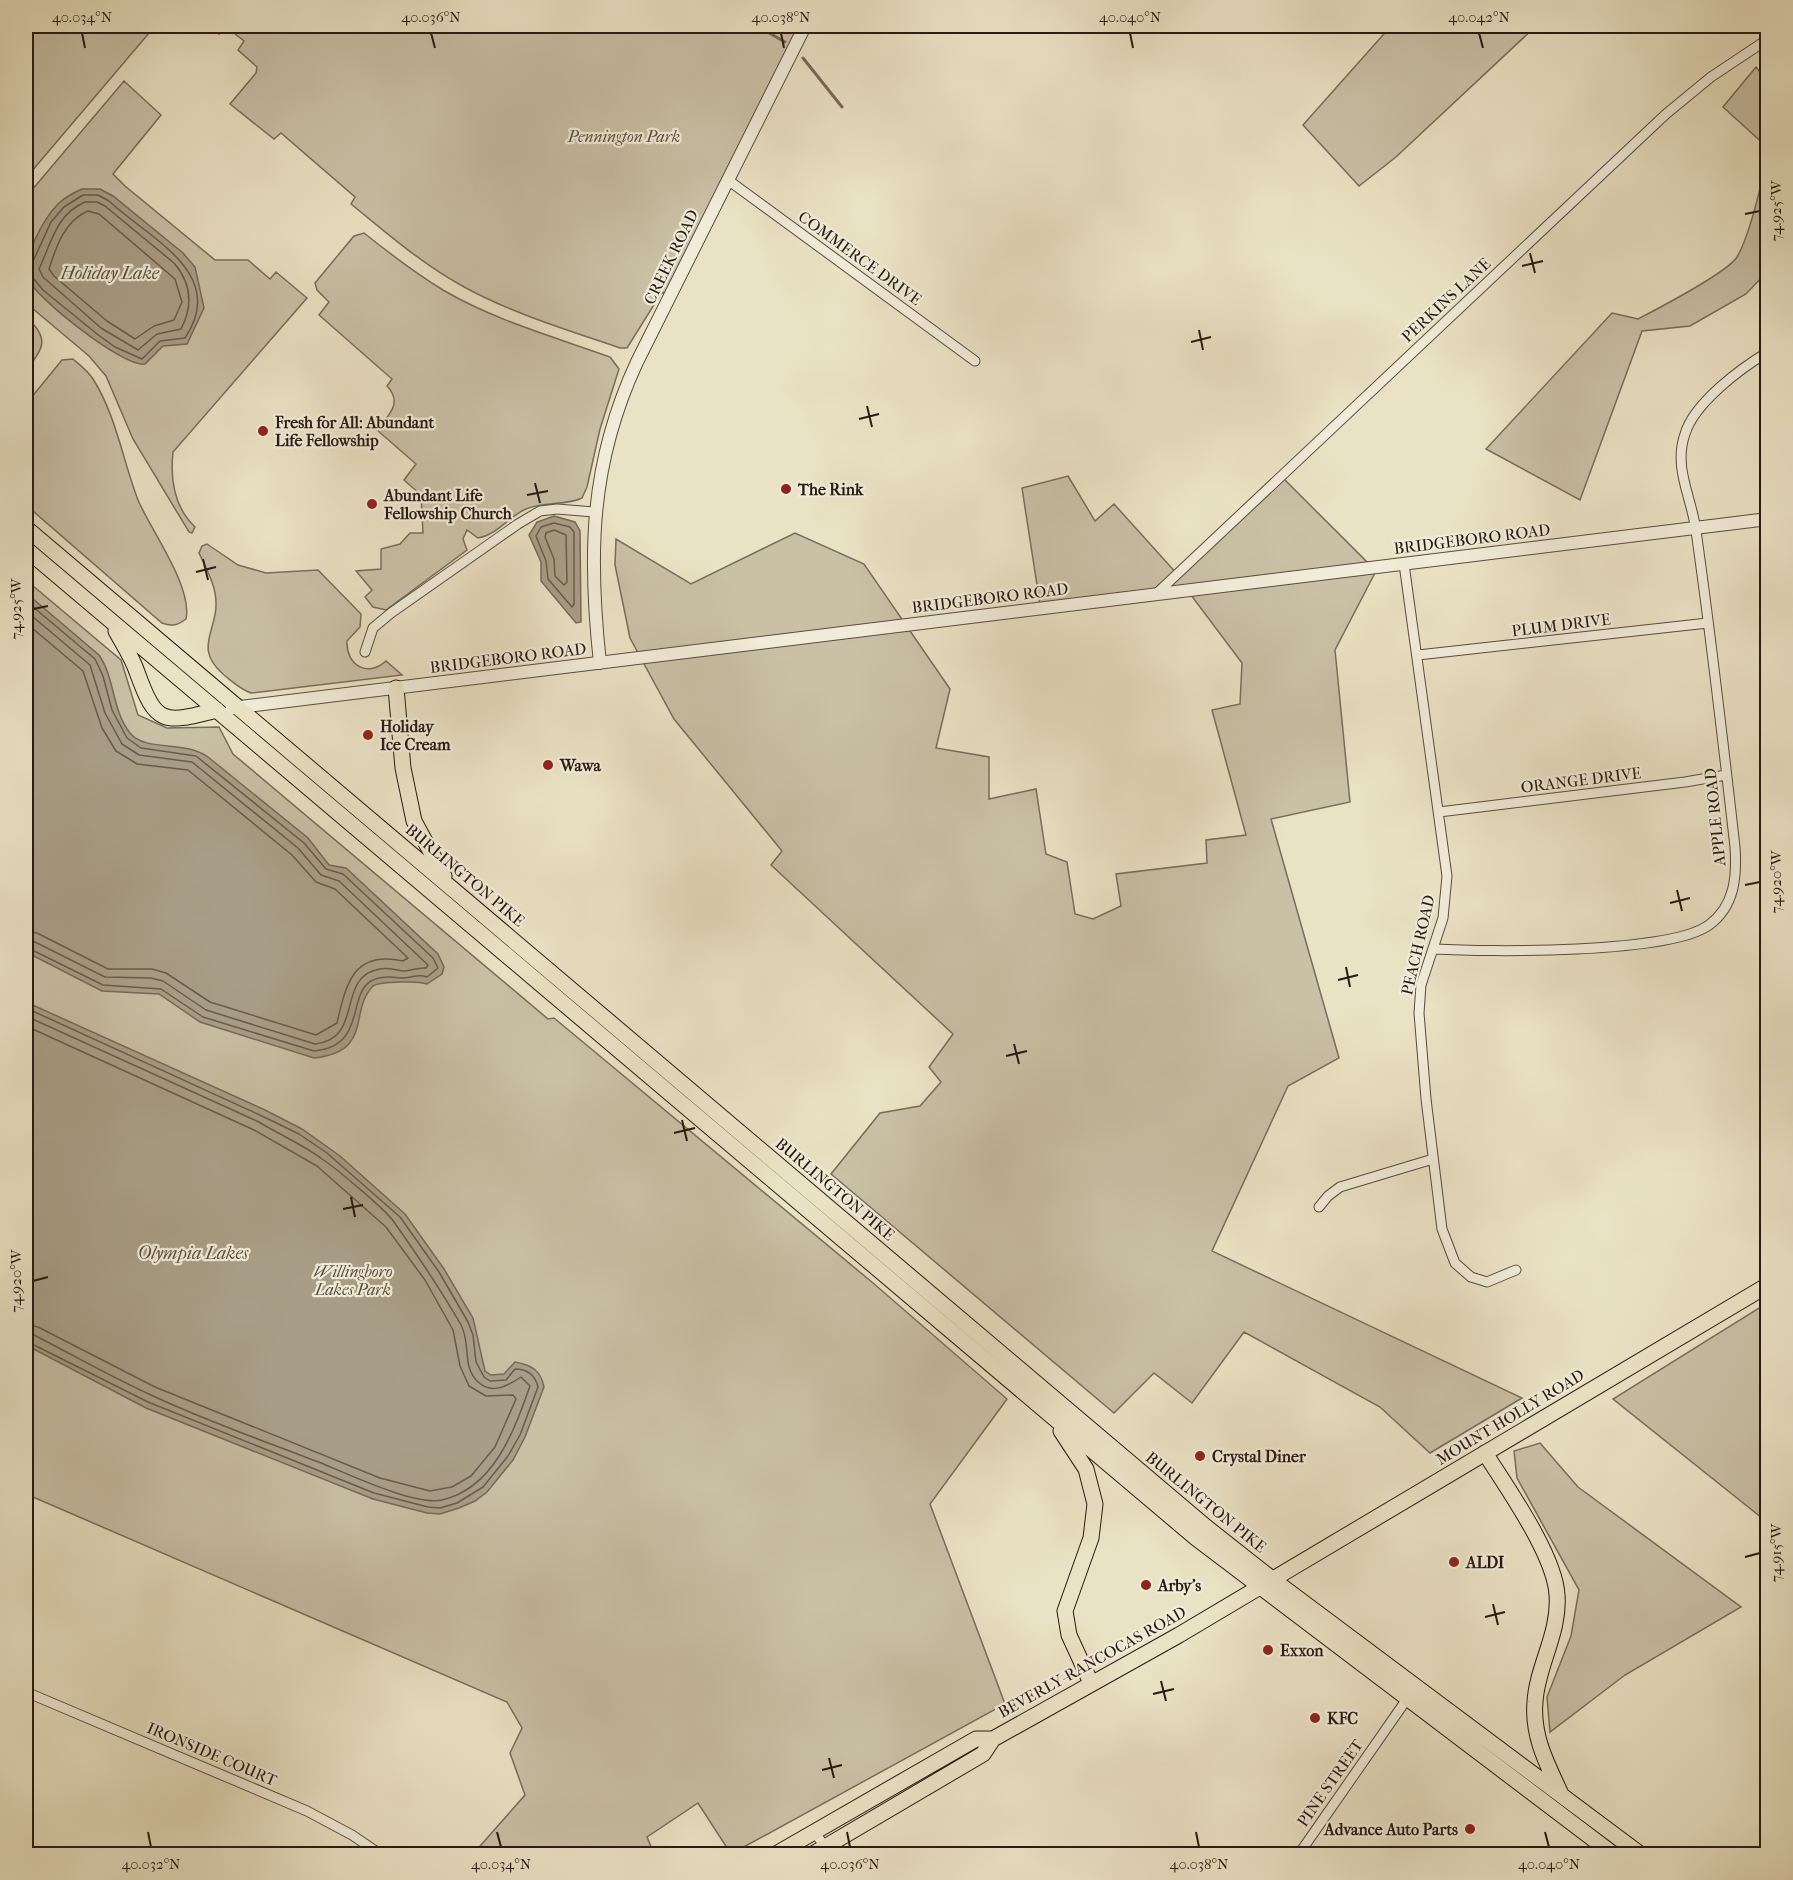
<svg xmlns="http://www.w3.org/2000/svg" width="1793" height="1880" font-family="'IM FELL French Canon',serif">
<style>
.green{fill:#c9c0a6;stroke:#786d5c;stroke-width:1.5}
.water{fill:#a89e87;stroke:#756958;stroke-width:1.5}
.lines{fill:none;stroke-linecap:round;stroke-linejoin:round}
.shore{stroke:#685c4c;stroke-width:1.5}
.stream{stroke:#756958;stroke-width:3}
.minor-casing{stroke:#584c3e;stroke-width:11}
.tertiary-casing{stroke:#584c3e;stroke-width:14}
.primary-casing{stroke:#281a12;stroke-width:17}
.trunk-casing{stroke:#281a12;stroke-width:17}
.minor{stroke:#f1ecd9;stroke-width:9}
.tertiary{stroke:#f1ecd9;stroke-width:12}
.primary{stroke:#eae2c4;stroke-width:15}
.trunk{stroke:#eae2c4;stroke-width:15}
.ticks{fill:none;stroke:#281a12;stroke-width:2}
.poi-dot{fill:#8f2418;stroke:#f1ecd9;stroke-width:2}
.labels{text-anchor:middle;dominant-baseline:central;stroke-width:4.5;stroke-linejoin:round;paint-order:stroke}
.park-label{font-size:16px;font-style:italic;fill:#584c3e;stroke:#f1ecd9}
.street-label{font-size:16px;fill:#281a12;stroke:#f1ecd9}
.poi-label{font-size:16px;font-weight:bold;fill:#281a12;stroke:#f1ecd9;text-anchor:start}
.water-label{font-size:18px;font-style:italic;fill:#5b4f41;stroke:#f1ecd9}
.neatline{fill:none;stroke:#281a12;stroke-width:2}
.ticks-label{font-size:15px;text-anchor:middle;fill:#281a12}
</style>
<rect width="100%" height="100%" fill="#eae2c4"/>
<filter id="stains"><feTurbulence type="fractalNoise" baseFrequency=".00333" numOctaves="4"/><feColorMatrix values="0 0 0 0 .2 0 0 0 0 .09 0 0 0 0 .02 0 0 0 .5 -.17"/></filter>
<radialGradient id="worn" r=".72"><stop offset=".6" stop-color="#630" stop-opacity="0"/><stop offset="1" stop-color="#630" stop-opacity=".3"/></radialGradient>
<path class="green" d="M33 26 49 31 66 26H155L26 178V31Z
M208 26H805L670 296 662 292 627 348H620C568 330 514 314 466 288 423 265 388 234 351 204L355 197 281 133 274 139 230 104 256 73 257 67 238 50 244 41 226 27 219 34Z
M1391 26H1536L1396 157 1359 186 1303 125Z
M1756 67 1767 81V147L1723 107Z
M124 81 161 115 113 174 125 186 215 260H248L270 279 276 272 307 298 173 452C170 480 174 507 195 527L192 533 189 532 133 439 106 376 89 356 26 303V197Z
M1767 159V272L1746 294 1690 326 1642 331 1580 500 1486 449 1612 313 1638 319C1657 309 1727 273 1737 257 1750 235 1761 185 1767 159Z
M364 233C389 253 415 273 443 290 494 320 554 337 610 357L619 369 600 429 587 487 582 498C566 506 544 501 526 509 509 516 497 535 478 538L467 530 463 539 467 550 386 610 373 607 365 597 372 590 356 571 381 569V549L400 544 410 533H423L421 495 404 480 416 464 377 430C389 415 403 403 387 386L392 379 319 315 329 302 317 290 315 283 354 236Z
M26 317C50 338 44 348 26 370Z
M73 359C80 365 88 371 93 379 116 415 123 461 138 500 150 529 193 587 186 619 178 625 172 627 162 623L26 505V404L62 360Z
M1068 476 1095 521 1114 504 1178 575 1281 476 1376 571 1335 650 1350 802 1271 819 1339 1058 1288 1086 1212 1251 1522 1398 1430 1453 1380 1407 1244 1332 1192 1403 1154 1373 1114 1413 831 1174 880 1113 920 1106 941 1082 929 1067 953 1034 771 865 782 851 674 719 630 638 615 565 616 539 691 584 795 533 864 564 950 689 936 748 989 757V799L1036 789 1046 854 1067 862 1075 914 1093 919 1121 906 1116 874 1207 863 1206 840 1246 835 1212 710 1240 704 1242 663 1188 591 1041 611 1022 488Z
M207 544 238 565 266 573 318 570 361 614 360 627 347 641C346 665 367 678 386 661L402 675 251 693C240 689 233 682 224 675 190 646 222 629 215 593 213 580 205 566 199 553L202 546Z
M26 580 121 660 138 715 167 728 219 727 233 754 548 1019 554 1018 873 1283 1007 1399 930 1504 1005 1704 731 1854 698 1803 647 1837 654 1854H473L525 1795 510 1753 522 1728 507 1702 26 1494Z
M1767 1303V1522L1613 1399Z
M1540 1443 1578 1487 1741 1607 1625 1675 1550 1732 1547 1697 1571 1636 1579 1590 1517 1478 1514 1451Z"/>
<path class="water" d="M82 189H100L113 196 183 253 195 267 204 308 187 344 163 346 145 364C124 368 36 298 28 279 20 260 45 217 58 204 65 197 73 193 82 189Z
M554 516 575 522 580 531 581 622 576 623 541 581V562L529 535 537 522Z
M26 593 99 655C115 678 112 711 130 733 145 752 185 740 208 757L308 838 329 865 346 868 438 954 444 967 442 974 427 984C420 981 381 981 373 986 348 1012 374 1051 314 1058L200 1022 159 994 102 991 26 952Z
M26 1002 265 1110 302 1129 340 1156 405 1214 444 1269 473 1318 485 1371 491 1375 504 1374 515 1362C531 1365 541 1370 544 1387L525 1437 513 1460 487 1492 475 1501 459 1508 440 1514 427 1513 373 1499 146 1408 26 1345Z"/>
<g class="lines">
<path class="shore" d="M83 195H98L109 201C148 238 229 273 185 338L160 341 142 359 115 347 97 334 43 290 28 272 51 222 64 207Z
M85 202H97L105 206 174 263C192 284 193 306 181 329L157 334 138 350 101 328 43 277 39 269C51 244 56 214 85 202Z
M88 211 99 214 175 279 182 302 174 320 154 326 135 339 107 321 54 276 49 269C56 247 65 220 88 211Z
M554 523 570 527 574 532V604L572 607 548 579 546 561 536 536 541 527Z
M554 530 566 535 567 582 564 585 555 576 554 559 545 537 546 533Z
M26 601 95 659 103 676 112 710 127 738 141 748 196 756 304 843 326 869 343 874 433 958 438 968 427 977C417 973 410 979 400 978 332 967 380 1045 314 1051L203 1017 161 989 103 985 26 947
M26 611 90 665 105 713 122 744 139 755 192 762 298 848 321 875 339 881 428 965 426 968C417 967 411 971 403 971 395 970 388 967 380 969 335 976 365 1039 315 1044L206 1010 163 981 151 978 105 977 33 941 26 940
M26 623 83 671 102 728 116 751 137 764 188 770 292 855 316 882 335 889 408 958 403 961C353 950 346 984 337 1023L316 1035 210 1002 166 973 152 969H108L37 933 26 931
M26 1008 262 1116 299 1134 327 1153 400 1217 439 1272 468 1322 473 1335 476 1362 484 1377 490 1381 506 1380 515 1369C527 1369 535 1375 538 1387L520 1435 508 1456 483 1487 457 1503 440 1508 428 1507 374 1493 148 1402 26 1341
M26 1016 259 1122C280 1135 302 1144 322 1159 337 1169 385 1209 394 1222 418 1256 441 1290 461 1325 471 1343 462 1366 477 1381 492 1396 509 1385 521 1377L530 1386C514 1431 494 1488 442 1500 415 1506 348 1474 321 1463 264 1441 206 1421 151 1395 111 1377 73 1355 34 1335L26 1333
M26 1026 254 1130 317 1166 386 1227 425 1280 453 1330 460 1366 469 1386 486 1396 513 1395 516 1399 495 1447 471 1476 452 1487 430 1491 380 1478 155 1387 38 1327 26 1324"/>
<path class="stream" d="M757 26 785 42
M803 58 842 107"/>
<defs>
<path id="minor" d="M728 180 975 361
M1404 564 1447 876 1443 918 1421 985 1419 1013 1426 1099 1442 1229 1455 1263 1471 1277 1487 1282 1516 1270
M1156 594 1666 114 1711 77 1768 39
M365 652 373 628 391 613 518 524 540 511 557 509 594 512
M1418 655 1708 623
M1439 812 1685 782 1726 775
M1434 949C1488 952 1669 954 1709 925 1735 906 1737 876 1735 847 1723 741 1711 636 1696 531 1692 498 1673 468 1685 434 1694 403 1741 368 1768 352
M1319 1207 1328 1196 1340 1187 1433 1159
M26 1692 307 1811 352 1835 380 1854
M814 1832 831 1854
M1299 1854 1407 1699"/>
<path id="tertiary" d="M600 663C588 554 590 463 637 362L805 26
M232 708 1768 519"/>
<path id="primary" d="M776 1854 976 1739H993
M813 1854 983 1754 993 1739 1179 1635 1768 1285"/>
<path id="trunk" d="M26 528 1206 1527 1272 1579 1640 1854
M26 549 1196 1538 1613 1854
M116 631C123 644 132 657 137 672 156 725 163 724 217 710
M396 688 403 768 414 821 444 876
M1061 1431 1086 1469 1095 1504 1091 1538 1065 1611 1069 1635 1091 1683
M1485 1453C1507 1488 1555 1555 1557 1595 1560 1633 1537 1666 1535 1702 1532 1736 1547 1764 1561 1794"/>
</defs>
<use href="#minor" class="minor-casing"/>
<use href="#tertiary" class="tertiary-casing"/>
<use href="#primary" class="primary-casing"/>
<use href="#trunk" class="trunk-casing"/>
<use href="#minor" class="minor"/>
<use href="#tertiary" class="tertiary"/>
<use href="#primary" class="primary"/>
<use href="#trunk" class="trunk"/>
</g>
<path class="ticks" d="M82 33 85 48M431 33 435 48M781 33 784 48M1130 33 1133 48M1479 33 1483 48M1745 214 1760 211M1530 253 1535 273M1522 266 1543 261M1199 330 1203 350M1191 342 1211 337M867 406 872 427M859 419 879 414M535 483 540 503M527 495 548 491M203 559 208 580M196 572 216 567M33 609 48 606M1745 885 1760 882M1677 890 1682 911M1670 903 1690 898M1346 967 1350 987M1338 980 1358 975M1014 1044 1019 1064M1006 1056 1027 1051M682 1120 687 1141M674 1133 695 1128M351 1197 355 1217M343 1209 363 1205M33 1281 48 1277M1745 1557 1760 1553M1493 1604 1498 1625M1485 1617 1505 1612M1161 1681 1166 1701M1153 1694 1174 1689M829 1758 834 1778M822 1770 842 1765M148 1832 151 1847M497 1832 501 1847M847 1832 850 1847M1196 1832 1199 1847M1545 1832 1549 1847"/>
<g class="poi-dot">
<circle cx="263" cy="431" r="6"/>
<circle cx="786" cy="489" r="6"/>
<circle cx="372" cy="504" r="6"/>
<circle cx="368" cy="735" r="6"/>
<circle cx="548" cy="765" r="6"/>
<circle cx="1200" cy="1456" r="6"/>
<circle cx="1454" cy="1562" r="6"/>
<circle cx="1146" cy="1585" r="6"/>
<circle cx="1268" cy="1650" r="6"/>
<circle cx="1315" cy="1718" r="6"/>
<circle cx="1470" cy="1829" r="6"/>
</g>
<g class="labels">
<g class="park-label">
<text x="624" y="136">Pennington Park</text>
<text x="353" y="1271">Willingboro<tspan x="353" dy="18">Lakes Park</tspan></text>
</g>
<g class="street-label">
<text transform="translate(671 257) rotate(-64)">CREEK ROAD</text>
<text transform="translate(860 258) rotate(36)">COMMERCE DRIVE</text>
<text transform="translate(1446 300) rotate(-43)">PERKINS LANE</text>
<text transform="translate(1472 539) rotate(-7)">BRIDGEBORO ROAD</text>
<text transform="translate(990 598) rotate(-7)">BRIDGEBORO ROAD</text>
<text transform="translate(1561 625) rotate(-7)">PLUM DRIVE</text>
<text transform="translate(508 658) rotate(-7)">BRIDGEBORO ROAD</text>
<text transform="translate(1581 780) rotate(-7)">ORANGE DRIVE</text>
<text transform="translate(1715 817) rotate(-96)">APPLE ROAD</text>
<text transform="translate(465 875) rotate(40)">BURLINGTON PIKE</text>
<text transform="translate(1418 945) rotate(-77)">PEACH ROAD</text>
<text transform="translate(835 1189) rotate(40)">BURLINGTON PIKE</text>
<text transform="translate(1510 1417) rotate(-31)">MOUNT HOLLY ROAD</text>
<text transform="translate(1206 1502) rotate(39)">BURLINGTON PIKE</text>
<text transform="translate(1092 1662) rotate(-29)">BEVERLY-RANCOCAS ROAD</text>
<text transform="translate(212 1754) rotate(23)">IRONSIDE COURT</text>
<text transform="translate(1330 1783) rotate(-55)">PINE STREET</text>
</g>
<g class="poi-label">
<text x="275" y="422">Fresh for All: Abundant<tspan x="275" dy="18">Life Fellowship</tspan></text>
<text x="798" y="489">The Rink</text>
<text x="384" y="495">Abundant Life<tspan x="384" dy="18">Fellowship Church</tspan></text>
<text x="380" y="726">Holiday<tspan x="380" dy="18">Ice Cream</tspan></text>
<text x="560" y="765">Wawa</text>
<text x="1212" y="1456">Crystal Diner</text>
<text x="1466" y="1562">ALDI</text>
<text x="1158" y="1585">Arby's</text>
<text x="1280" y="1650">Exxon</text>
<text x="1327" y="1718">KFC</text>
<text x="1458" y="1829" text-anchor="end">Advance Auto Parts</text>
</g>
<g class="water-label">
<text x="110" y="273">Holiday Lake</text>
<text x="193" y="1253">Olympia Lakes</text>
</g>
</g>
<rect width="1793" height="1880" fill="none" stroke="#eae2c4" stroke-width="66"/>
<rect x="33" y="33" width="1727" height="1814" class="neatline"/>
<g class="ticks-label">
<text x="82" y="22">40.034°N</text>
<text x="431" y="22">40.036°N</text>
<text x="781" y="22">40.038°N</text>
<text x="1130" y="22">40.040°N</text>
<text x="1479" y="22">40.042°N</text>
<text transform="translate(1776 211) rotate(-90)" y="5">74.925°W</text>
<text transform="translate(16 609) rotate(-90)" y="5">74.925°W</text>
<text transform="translate(1776 882) rotate(-90)" y="5">74.920°W</text>
<text transform="translate(16 1281) rotate(-90)" y="5">74.920°W</text>
<text transform="translate(1776 1553) rotate(-90)" y="5">74.915°W</text>
<text x="151" y="1869">40.032°N</text>
<text x="501" y="1869">40.034°N</text>
<text x="850" y="1869">40.036°N</text>
<text x="1199" y="1869">40.038°N</text>
<text x="1549" y="1869">40.040°N</text>
</g>
<rect width="100%" height="100%" filter="url(#stains)"/>
<rect width="100%" height="100%" fill="url(#worn)"/>
</svg>
